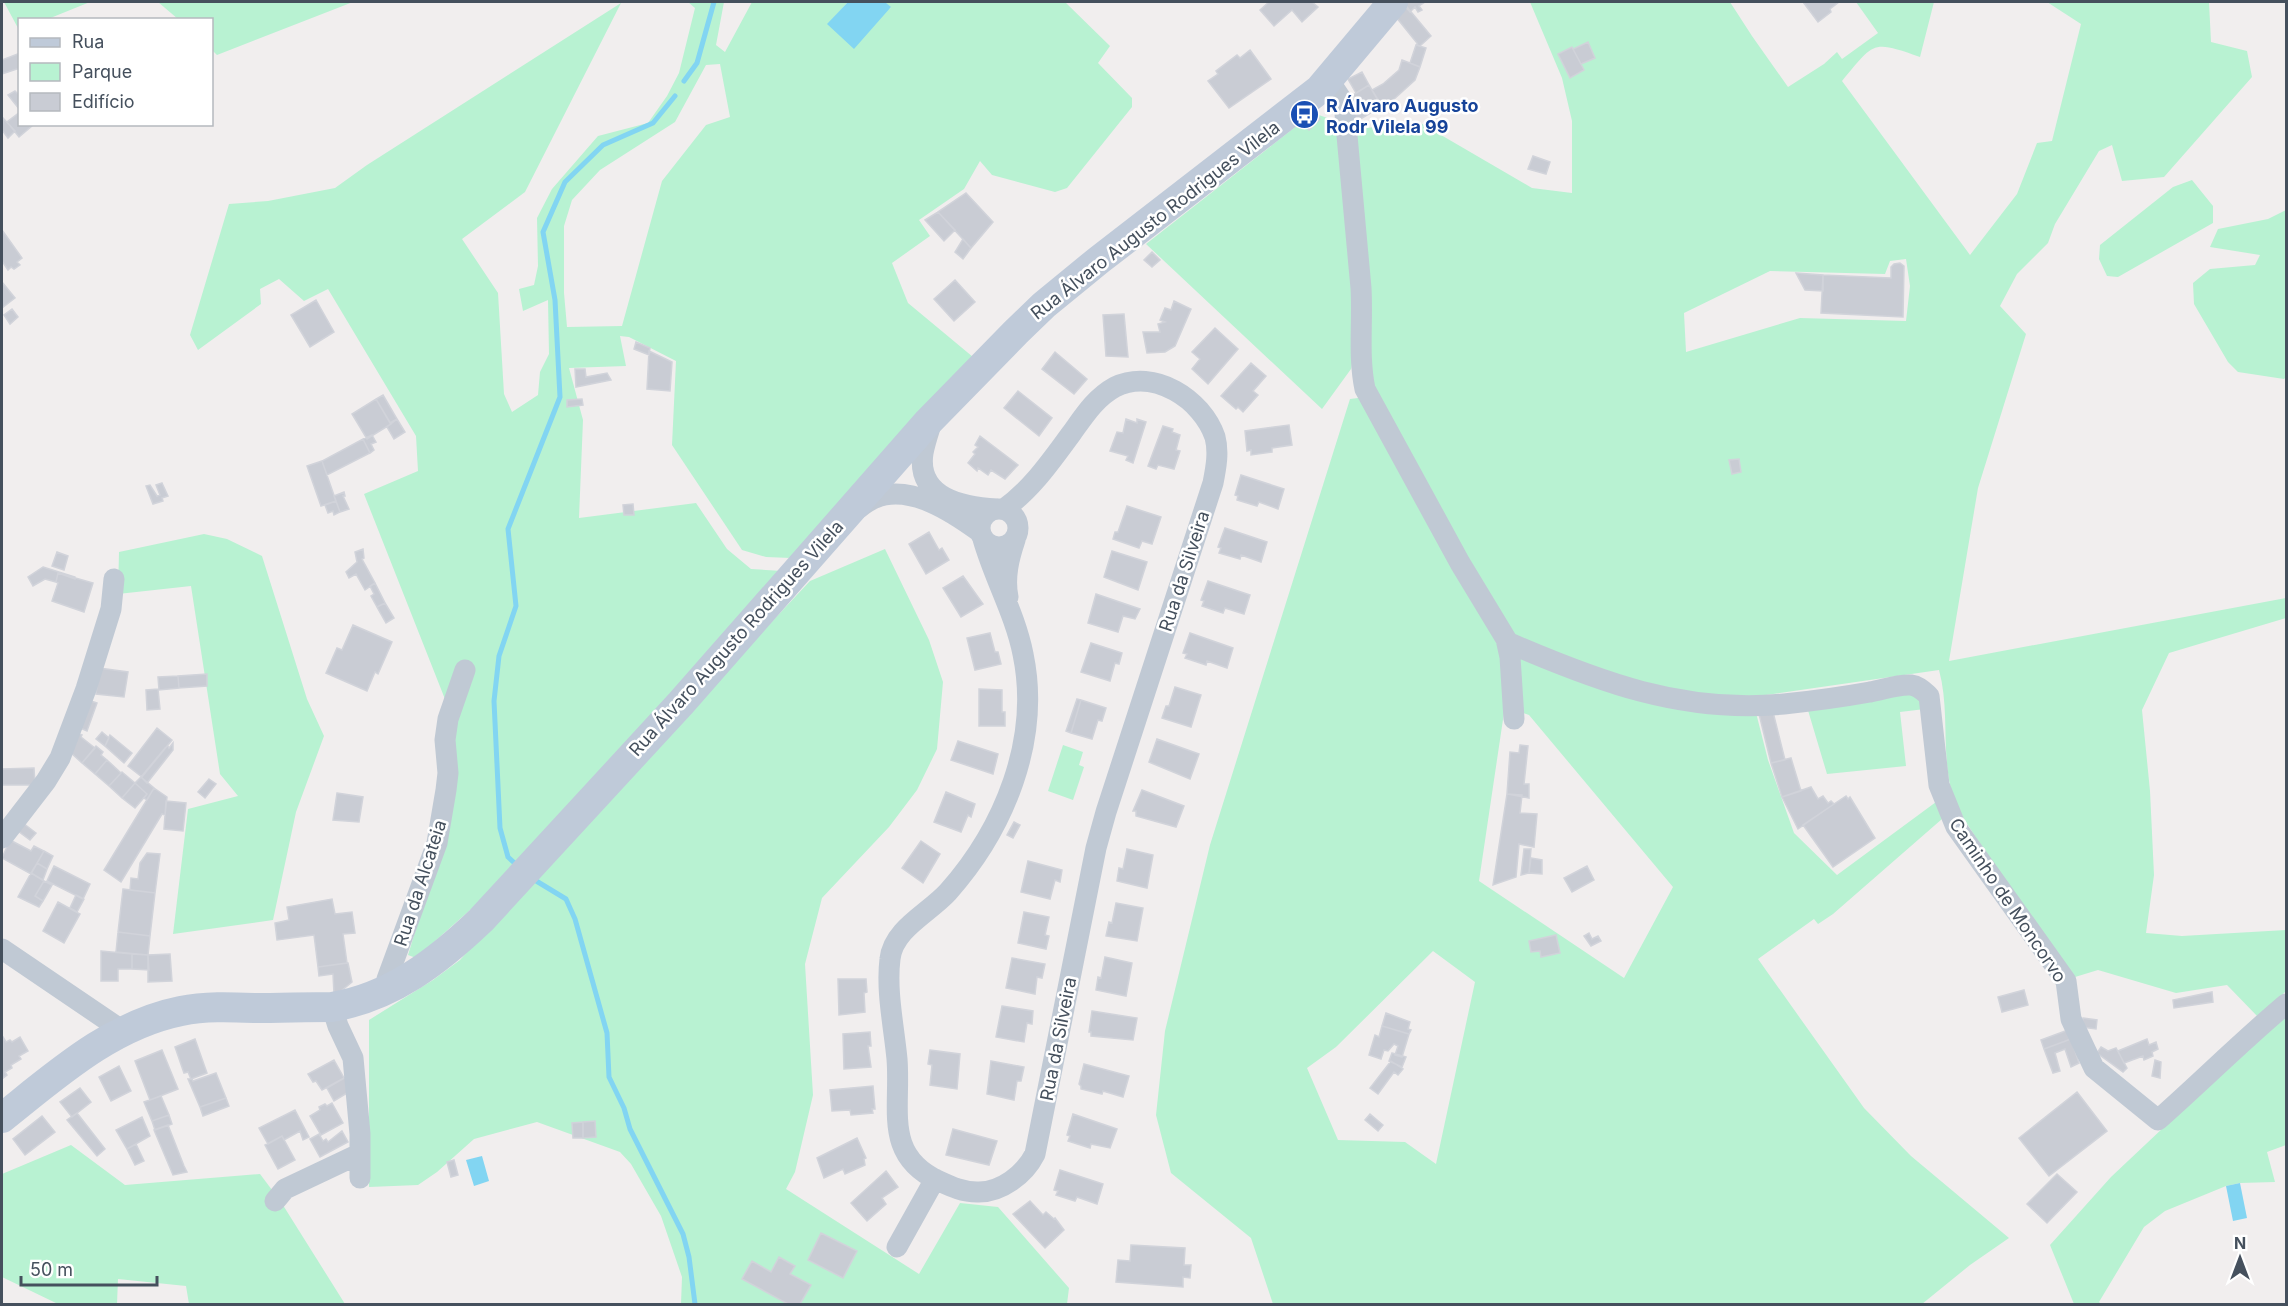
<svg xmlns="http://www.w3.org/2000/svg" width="2288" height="1306" font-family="Inter,sans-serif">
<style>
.green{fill:#b8f2d2;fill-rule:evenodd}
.water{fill:#82d5f2}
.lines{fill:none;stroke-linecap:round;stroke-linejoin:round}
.stream{stroke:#82d5f2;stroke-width:5}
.building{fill:#c9ccd4;stroke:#d1d3da;stroke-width:1.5}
.street{stroke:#c0c9d4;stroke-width:21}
.secondary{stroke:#bfcad9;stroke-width:30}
.labels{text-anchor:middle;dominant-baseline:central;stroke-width:5;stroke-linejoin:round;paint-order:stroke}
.transit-label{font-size:18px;font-weight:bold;fill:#164399;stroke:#fff;text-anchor:start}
.street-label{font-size:18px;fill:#45505d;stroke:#fff}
</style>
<rect width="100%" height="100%" fill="#f1eeee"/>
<path class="green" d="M4 2H90L48 19 20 20 19 30Z
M158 2H353L217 55 212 50V20L178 19Z
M688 2H724L716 45 725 52 752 2H848L828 24 891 8 885 2H1065L1110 46 1098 63 1132 98V107L1067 188 1055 192 992 175 980 161 964 189 919 220 930 236 892 263 908 303 973 357 791 558 766 557 742 550 672 445 676 361 629 337 620 336 626 366 569 368 583 420 579 518 696 503 727 549 751 569 782 571 505 879 416 958 408 955 449 821 456 727 364 494 418 471 416 436 328 289 304 301 279 279 260 289 261 304 198 350 190 335 229 204 268 201 335 188 367 165 621 3 525 192 462 239 498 293 504 394 512 412 538 395 540 372 549 354 548 300 523 311 519 289 534 285 538 266 537 218 552 189 598 136 648 123 667 96 679 73 695 8ZM720 64 730 117 706 125 662 181 622 326 567 327 564 293V226L572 200 600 170 675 122 706 65Z
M1530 2H1730L1752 36 1788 87 1824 64 1837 52 1842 59 1878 33 1856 2H1934L1920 57C1871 40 1875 42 1842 81L1970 255 2017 194 2037 143 2052 141 2081 24 2047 2H2209L2211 42 2247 51 2252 77 2164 177 2122 181 2112 145 2099 151 2055 224 2048 243 2017 274 2000 306 2026 334 1978 488 1949 661 2286 598V618L2169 653 2142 710 2150 791 2154 875 2146 933 2182 936 2286 930V991L2259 1018 2227 985 2176 993 2098 970 2075 977C2044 935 2013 893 1984 849 1973 833 1958 812 1952 793 1941 753 1950 710 1939 670L1752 697 1768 760 1794 833 1837 875 1936 802 1942 819 1833 914 1818 924 1814 919 1758 959 1864 1108 1911 1156 2009 1238 1970 1265 1922 1304H1273L1251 1238 1171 1173 1156 1115 1165 1031 1210 845 1350 399 1358 398 1372 390 1353 130 1417 121 1532 188 1572 193V121L1562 78ZM1906 259 1910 286 1906 321 1800 318 1686 352 1684 313 1770 271 1885 274 1890 261ZM1505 706 1529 715 1673 887 1624 978 1479 881ZM1433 951 1475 982 1436 1164 1405 1142 1338 1140 1307 1068 1336 1047Z
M1313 113 1339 122 1358 325 1351 369 1322 409 1146 244Z
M2192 180 2213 206V223L2118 277 2107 276 2099 259 2100 245 2173 187Z
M2286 210V377L2284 379 2238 372 2228 362 2194 304 2193 283 2210 269 2255 265 2260 255 2210 247 2218 229 2268 219Z
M204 534 227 539 262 556 307 699 324 736 296 812 273 920 173 934 188 809 238 796 220 774 191 586 118 594 119 552Z
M885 549 929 640 943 682 937 749 917 790 889 827 822 898 805 964 813 1095 795 1172 786 1189 919 1274 960 1203 998 1207 1069 1288 1067 1304H681L682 1277 661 1216 631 1164 620 1152 537 1122 474 1139 437 1172 418 1185 369 1187V1020L433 980 460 960 583 823 810 581Z
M1912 693 1924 703 1925 709 1900 712 1906 766 1827 774 1807 707Z
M1063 745 1083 752 1079 765 1084 767 1073 800 1048 791Z
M2286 1012V1145L2267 1152 2275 1182 2240 1183 2226 1186 2165 1211 2144 1227 2099 1302 2101 1304H2074L2050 1245 2111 1177Z
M71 1145 125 1185 260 1174 281 1202 345 1304H189L186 1286 118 1279 117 1304H58L2 1277V1174Z"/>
<path class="water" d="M848 2H885L891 7 854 49 827 24Z
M482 1156 489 1181 474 1186 466 1160Z
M2240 1183 2247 1218 2233 1221 2226 1186Z"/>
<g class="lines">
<path class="stream" d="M684 81 697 63 714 2
M519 867 508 857 500 828 494 701 499 656 516 606 508 529 560 397 555 300 543 232 565 182 603 145 653 123 675 96
M533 879 566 899 575 919 607 1033 609 1077 624 1108 630 1129 683 1234 689 1257 695 1304"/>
</g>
<path class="building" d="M1269 2H1312L1318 7 1302 22 1292 10 1274 26 1260 10Z
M1401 2H1425L1419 6 1422 10 1418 12 1415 7 1410 12Z
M1803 2H1839L1830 9 1831 12 1818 22Z
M1407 7 1431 36 1420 46 1417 45V43L1396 17Z
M1588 42 1595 58 1581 64 1573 49Z
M1416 45 1426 48 1420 67 1410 63Z
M1572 47 1584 70 1570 78 1558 54Z
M1250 50 1271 79 1229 108 1208 81 1218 74 1216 71 1237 55 1240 58Z
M20 53V68L2 74V60Z
M1402 60 1420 67 1415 80 1392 101 1382 106 1372 90 1383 84 1399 70Z
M1362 72 1369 85 1356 93 1348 79Z
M1369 85 1379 102 1363 111 1353 95Z
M15 91 20 96V110L8 95Z
M1379 102 1382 106 1349 126 1348 115 1361 108 1363 111Z
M20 112V124L33 125 19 137 7 122Z
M1316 115 1320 119 1309 130 1304 125Z
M3 118 15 131 8 138 2 130Z
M1533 156 1550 162 1546 174 1528 169Z
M966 193 993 222 971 248 938 212Z
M938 212 955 230 944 241 925 220Z
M2 230 22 258 17 262 20 265 14 269 11 267 8 270 2 261Z
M963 239 971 248 963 259 955 252Z
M1152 252 1160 260 1152 267 1144 260Z
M1900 263 1904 266 1903 317 1821 313 1823 275 1891 278V267L1894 264Z
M1796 273 1823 275V291L1805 290Z
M955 280 975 302 954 321 934 299Z
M2 282 15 298 2 308Z
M316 300 334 332 310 347 291 315Z
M1174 301 1191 309 1175 346 1165 352 1147 353 1143 332H1160L1158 324 1165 322 1160 320 1165 308 1171 310Z
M12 309 18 317 10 324 4 315Z
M1124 314 1128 357 1106 356 1103 315Z
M1215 328 1238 349 1208 384 1192 369 1200 359 1192 352Z
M636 342 650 348 649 355 634 349Z
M649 351 672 362 670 391 647 389Z
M1055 352 1087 379 1074 394 1042 369Z
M1251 363 1266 376 1253 391 1258 395 1243 412 1238 407 1236 409 1221 396Z
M575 369H585L586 377 607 373 611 380 576 387Z
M1018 391 1052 418 1039 436 1004 408Z
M383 395 397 419 390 423 376 399Z
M376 399 391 424 367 439 352 414Z
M582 399 583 405 567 407V400Z
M397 419 405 432 394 439 387 427Z
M1126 419 1137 423V419L1146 422 1133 463 1126 460 1128 456 1110 451 1117 432 1123 433Z
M1289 425 1292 445 1272 448V452L1251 455V450L1247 451 1245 431Z
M1163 426 1173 429 1172 432 1180 435 1176 450 1180 451 1174 469 1158 465 1156 469 1148 466Z
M372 435 376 442 371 444 374 450 370 453 363 439Z
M980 436 1018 465 1005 479 991 470 988 475 978 468 977 471 968 463 975 454 973 452 978 447 975 445Z
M363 439 370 453 327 475 322 461Z
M1739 459 1741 472 1732 474 1729 460Z
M322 461 336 501 321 506 307 466Z
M1241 475 1284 489 1278 509 1259 502 1257 506 1237 500 1238 496 1235 495Z
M162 483 168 496 162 498 163 501 153 504 146 486 150 485 157 496 160 495 156 485Z
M344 492 345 496H343L349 509 340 512 334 496Z
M336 501 340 512 334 515 333 511 328 513 325 505Z
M633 504 634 515H624L623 505Z
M1127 506 1161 517 1152 544 1142 541 1139 548 1113 539 1115 532H1118Z
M1225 528 1267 542 1261 562 1241 555 1240 559 1219 553 1221 548 1218 547Z
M929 532 939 550 942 548 949 560 926 574 909 544Z
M363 549 364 558 362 559 375 583 365 590 356 574 349 578 346 572 357 562 355 552Z
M1112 551 1147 562 1138 590 1104 577Z
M57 552 68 556 64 570 52 566Z
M43 567 75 577V579L58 573 56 582 45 579 33 586 28 577Z
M58 573 93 583 84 612 52 601 58 583 56 582Z
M963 576 983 604 961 617 943 588Z
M1208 581 1250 595 1244 614 1225 608 1223 613 1202 606 1204 601 1201 600Z
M375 583 385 603 377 607 371 596 374 594 370 586Z
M1096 594 1140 609 1135 619 1123 616 1118 632 1088 623Z
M385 603 394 618 386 623 377 607Z
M353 625 392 642 378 674 375 672 367 691 326 673 337 648 342 650Z
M990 633 995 652H998L1001 664 975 670 967 638Z
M1190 633 1233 648 1227 668 1207 661 1206 665 1185 658 1187 654 1183 653Z
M1091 643 1122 653 1119 664 1115 663 1110 681 1081 672Z
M99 668 128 672 124 697 96 694Z
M207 674V686L179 688 178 676Z
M178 676 179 688 159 690 158 677Z
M1175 687 1201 695 1191 727 1162 718 1166 706H1169Z
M158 689 160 709 147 710 146 690Z
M979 689 1002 690V712H1005V726H979Z
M1077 699 1081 700 1071 733 1066 731Z
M88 700 97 703 87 731 78 727Z
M1081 700 1106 708 1102 721 1098 720 1092 739 1071 733Z
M1773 712 1785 760 1771 763 1759 714Z
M157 728 172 740 142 777 128 766Z
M102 732 109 738 105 746 96 739Z
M76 733 82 735 81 737 95 748 82 763 69 751Z
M110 735 132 753 124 763 105 746Z
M1157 739 1199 754 1190 779 1149 762Z
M958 741 998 754 993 774 951 760Z
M173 743V750L147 783 141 777 165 748 168 746 169 748Z
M1520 745 1528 746 1524 784H1529V798L1507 794 1510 752 1519 753Z
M96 746 103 752 101 755 107 760 95 774 82 763Z
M1791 758 1801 791 1782 797 1771 763Z
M107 760 121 773 109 786 95 774Z
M34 768 35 785H2V769Z
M122 772 135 783 122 798 109 786Z
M141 777 154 788 147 800 144 798 147 794 135 783Z
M209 779 216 784 205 798 198 792Z
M135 783 147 794 135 808 122 798Z
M1811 787 1818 799 1823 796 1828 803 1831 801 1834 804 1798 829 1782 797Z
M154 788 167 797 165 815 162 814 121 882 104 870Z
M1142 790 1184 806 1176 827 1136 816V811H1133Z
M946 792 975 804 971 817 968 815 961 832 934 822Z
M337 793 363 797 359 822 333 820Z
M1507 794 1522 795 1520 813 1537 814 1534 847 1519 844 1516 877 1493 885Z
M1846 796 1848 799 1850 797 1875 838 1833 867 1803 825Z
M166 801 186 803 183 831 164 829Z
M1014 822 1020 825 1013 838 1007 835Z
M23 823 36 833 30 840 18 831Z
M10 840 31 851 34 846 44 851 31 874 2 858Z
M921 841 940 854 923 883 902 868Z
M1127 849 1153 855 1147 888 1117 881 1119 868 1123 869Z
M1524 849H1531L1529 873 1521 875Z
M44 851 53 856 47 869 37 863Z
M147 853 160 854 155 893 130 890 131 878 138 879 140 863Z
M1531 858 1542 860V874L1529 873Z
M1028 861 1062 870 1060 882 1055 880 1050 899 1021 892Z
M37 863 47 869 43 880 31 873Z
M54 866 90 884 83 899 47 881Z
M1587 866 1594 880 1572 892 1564 878Z
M31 873 44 881 35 896 43 901 39 907 18 897Z
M44 881 52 885 43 901 35 896Z
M123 889 155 893 150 936 118 932Z
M76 895 84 899 77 912 70 908Z
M332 899 335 914 352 912 355 933 343 934 347 963 318 967 314 935 277 940 275 923 289 920 287 907Z
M58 902 80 914 64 943 43 931Z
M1116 903 1143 908 1137 941 1106 936 1109 922 1112 923Z
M1024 912 1049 917 1045 935 1049 936 1046 949 1018 943Z
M118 932 150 936 148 955 116 952Z
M1589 933 1592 939 1598 936 1601 941 1591 946 1584 936Z
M1556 935 1560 953 1541 957 1540 951 1531 952 1529 941Z
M101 951 132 954V969H118V981H101Z
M132 954 148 955 149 970 132 969Z
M170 954 172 981 148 982V955Z
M1105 957 1132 963 1126 996 1096 990 1098 977 1101 978Z
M1012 958 1045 964 1042 978 1037 977 1035 994 1006 988Z
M348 963 352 982 336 995 334 994 333 974 319 976 318 967Z
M838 979H866L867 992 864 993 865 1012 839 1015Z
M2024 990 2028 1005 2002 1012 1998 997Z
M2212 992 2213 1002 2174 1008 2173 1000Z
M1002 1006 1033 1011 1032 1024 1027 1023 1024 1042 996 1037Z
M1092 1011 1137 1018 1133 1040 1091 1036V1032H1089Z
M1386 1013 1410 1022 1408 1029 1411 1030 1409 1034 1382 1026Z
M2083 1018 2097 1020 2096 1029 2082 1027Z
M1382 1026 1409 1034 1402 1057 1395 1055 1398 1046 1394 1044 1388 1051 1384 1050 1381 1059 1369 1055 1375 1035 1379 1037Z
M2068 1030 2071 1039 2044 1049 2041 1040Z
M870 1032 871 1046H868L871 1067 844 1069 843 1034Z
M3 1037 6 1042 10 1040 12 1042 20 1037 28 1051 19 1056 21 1059 11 1065 12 1068 5 1072 7 1075 2 1079Z
M195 1039 207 1073 191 1079 188 1072 184 1073 175 1047Z
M2071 1039 2079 1063 2071 1067 2065 1049 2055 1053 2060 1071 2053 1073 2044 1049Z
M2147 1039 2149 1045 2156 1042 2158 1049 2152 1052 2153 1056 2144 1060 2143 1056 2124 1063 2118 1051Z
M2101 1047 2108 1051 2116 1048 2127 1068 2123 1072 2097 1053Z
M162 1050 178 1089 150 1100 135 1061Z
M930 1050 960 1054 957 1089 930 1085 932 1065 928 1064Z
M1392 1053 1406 1057 1402 1067 1389 1061Z
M334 1060 344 1078 322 1090 316 1081 313 1082 308 1074Z
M2155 1060 2161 1062 2160 1078 2152 1076Z
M991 1061 1024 1067 1021 1081H1017L1014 1100 987 1094Z
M1391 1061 1403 1069 1398 1075 1394 1072 1378 1094 1370 1088Z
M1084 1064 1129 1076 1123 1097 1103 1091 1102 1094 1081 1089V1086L1079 1084Z
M119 1066 131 1091 111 1101 99 1077Z
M216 1073 226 1098 200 1107 188 1079H192L193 1081Z
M346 1077 347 1093 334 1101 327 1088Z
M873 1086 875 1109H872L873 1113 851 1115 850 1110 832 1111 830 1090Z
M80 1088 91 1102 72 1117 60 1102Z
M2077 1092 2107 1131 2049 1176 2019 1138Z
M161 1096 169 1115 152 1121 144 1102Z
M226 1098 229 1106 203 1116 200 1107Z
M332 1103 343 1123 321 1135 310 1116 320 1110 319 1107 325 1104 327 1106Z
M295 1110 309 1137 303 1140 300 1131 284 1140 282 1136 268 1144 259 1128Z
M77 1113 105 1149 97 1156 67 1120Z
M1073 1114 1117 1129 1110 1148 1091 1144 1090 1148 1068 1141 1070 1136 1067 1135Z
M1370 1114 1383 1125 1378 1131 1365 1120Z
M169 1115 172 1124 155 1130 152 1121Z
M42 1116 55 1132 25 1155 13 1139Z
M142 1117 150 1136 127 1149 116 1130Z
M595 1121 596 1137 583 1138V1122Z
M583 1122V1138H573L572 1123Z
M168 1125 184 1166 187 1172 173 1175 154 1130Z
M953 1129 997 1141 989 1165 946 1155Z
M342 1131 348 1142 320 1157 310 1139 319 1134 323 1141 326 1139 328 1142Z
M282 1136 295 1160 278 1169 265 1145Z
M857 1138 866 1158 864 1159 865 1165 845 1174 843 1169 824 1178 817 1158Z
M136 1144 144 1161 135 1165 127 1149Z
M454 1160 458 1175 451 1177 447 1162Z
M1060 1170 1103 1184 1097 1204 1077 1197 1075 1201 1056 1195 1058 1191 1054 1190Z
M886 1171 898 1187 882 1198 886 1204 867 1221 851 1203Z
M2057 1174 2077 1192 2047 1223 2027 1204Z
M1030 1201 1043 1215 1046 1212 1054 1219 1055 1218 1064 1230 1045 1248 1013 1214Z
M821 1233 857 1251 843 1278 808 1260Z
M1131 1245 1185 1248 1184 1265H1191L1190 1278 1183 1277V1287L1116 1282 1118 1260 1130 1261Z
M779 1257 795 1266 790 1274 811 1285 800 1304H788L742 1279 752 1261 771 1272Z"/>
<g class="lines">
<path class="street" d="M1328 79 1344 103 1361 288C1363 322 1358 356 1365 389L1460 563 1506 639 1510 657 1514 719
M932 421C929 431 925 442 923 453 916 498 963 507 997 509
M859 508C864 504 870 500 875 498 910 483 954 513 980 532
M980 528a19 19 0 1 1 38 0a19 19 0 1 1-38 0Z
M983 539C994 578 1015 614 1023 654 1041 740 1004 829 948 892 929 913 893 929 890 959 886 991 894 1027 897 1059 901 1109 883 1155 939 1181 952 1187 963 1192 977 1192 1001 1193 1025 1174 1035 1154L1096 848 1106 812 1213 483C1216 468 1219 452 1215 437 1202 399 1154 368 1115 387 1095 398 1084 416 1071 434 1051 461 1032 489 1004 509
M1008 597C1004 577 1009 558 1015 540
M1507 642C1597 681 1683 714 1784 704 1813 701 1842 697 1870 692 1883 690 1897 684 1911 685 1919 686 1923 691 1929 696L1939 785 1956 827 2066 981 2071 1019 2094 1068 2158 1120C2201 1082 2242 1041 2286 1004
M2 838 46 781 60 758 86 689 111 609 114 579
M2 949 123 1031
M387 990V979L437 843 446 790 448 773 445 740 448 719 465 670
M332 1007 338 1026 353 1058 360 1134V1178
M275 1201 285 1189 359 1154
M897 1247 935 1179"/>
<path class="secondary" d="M2 1118C56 1075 111 1025 181 1011 205 1006 230 1007 254 1008 280 1008 306 1007 332 1007 392 997 438 961 481 920L681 703 928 422 1016 332 1044 305 1099 260 1320 89 1393 2"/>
</g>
<defs>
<symbol id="bus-disc" viewBox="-11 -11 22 22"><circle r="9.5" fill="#1a4fb4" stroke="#fff"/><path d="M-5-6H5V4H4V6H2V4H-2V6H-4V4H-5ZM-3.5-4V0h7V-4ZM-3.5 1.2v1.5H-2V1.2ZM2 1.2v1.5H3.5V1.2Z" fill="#fff"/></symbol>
</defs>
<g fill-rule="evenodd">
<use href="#bus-disc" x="1288" y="98" width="33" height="33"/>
</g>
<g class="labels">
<g class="transit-label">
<text x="1326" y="105">R Álvaro Augusto<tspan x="1326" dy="21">Rodr Vilela 99</tspan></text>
</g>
<g class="street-label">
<text transform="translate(1155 220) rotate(-38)">Rua Álvaro Augusto Rodrigues Vilela</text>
<text transform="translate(1184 571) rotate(-72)">Rua da Silveira</text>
<text transform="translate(736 638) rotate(-48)">Rua Álvaro Augusto Rodrigues Vilela</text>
<text transform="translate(420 883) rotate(-72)">Rua da Alcateia</text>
<text transform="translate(2008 900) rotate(56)">Caminho de Moncorvo</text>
<text transform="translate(1058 1039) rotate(-79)">Rua da Silveira</text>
</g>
</g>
<rect width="2288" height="1306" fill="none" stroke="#45505d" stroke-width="6"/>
<rect x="18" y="18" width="195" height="108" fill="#ffffff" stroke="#b5b9be" stroke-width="1.5"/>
<rect x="30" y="38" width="30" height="9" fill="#bfcad9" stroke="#b5b9be" stroke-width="1.5"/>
<text x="72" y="48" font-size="18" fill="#45505d">Rua</text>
<rect x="30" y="63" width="30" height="18" fill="#b8f2d2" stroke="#b5b9be" stroke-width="1.5"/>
<text x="72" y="78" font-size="18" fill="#45505d">Parque</text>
<rect x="30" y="93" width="30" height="18" fill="#c9ccd4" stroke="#b5b9be" stroke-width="1.5"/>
<text x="72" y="108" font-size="18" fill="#45505d">Edifício</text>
<g transform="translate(2240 1258)" stroke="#ffffff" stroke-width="4.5" paint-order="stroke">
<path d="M0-4.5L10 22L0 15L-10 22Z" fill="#45505d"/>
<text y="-9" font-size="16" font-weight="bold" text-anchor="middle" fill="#45505d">N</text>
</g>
<path d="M21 1276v9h136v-9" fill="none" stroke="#45505d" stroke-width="3"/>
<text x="30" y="1276" font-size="18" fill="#45505d" stroke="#ffffff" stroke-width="4.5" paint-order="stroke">50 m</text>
</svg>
